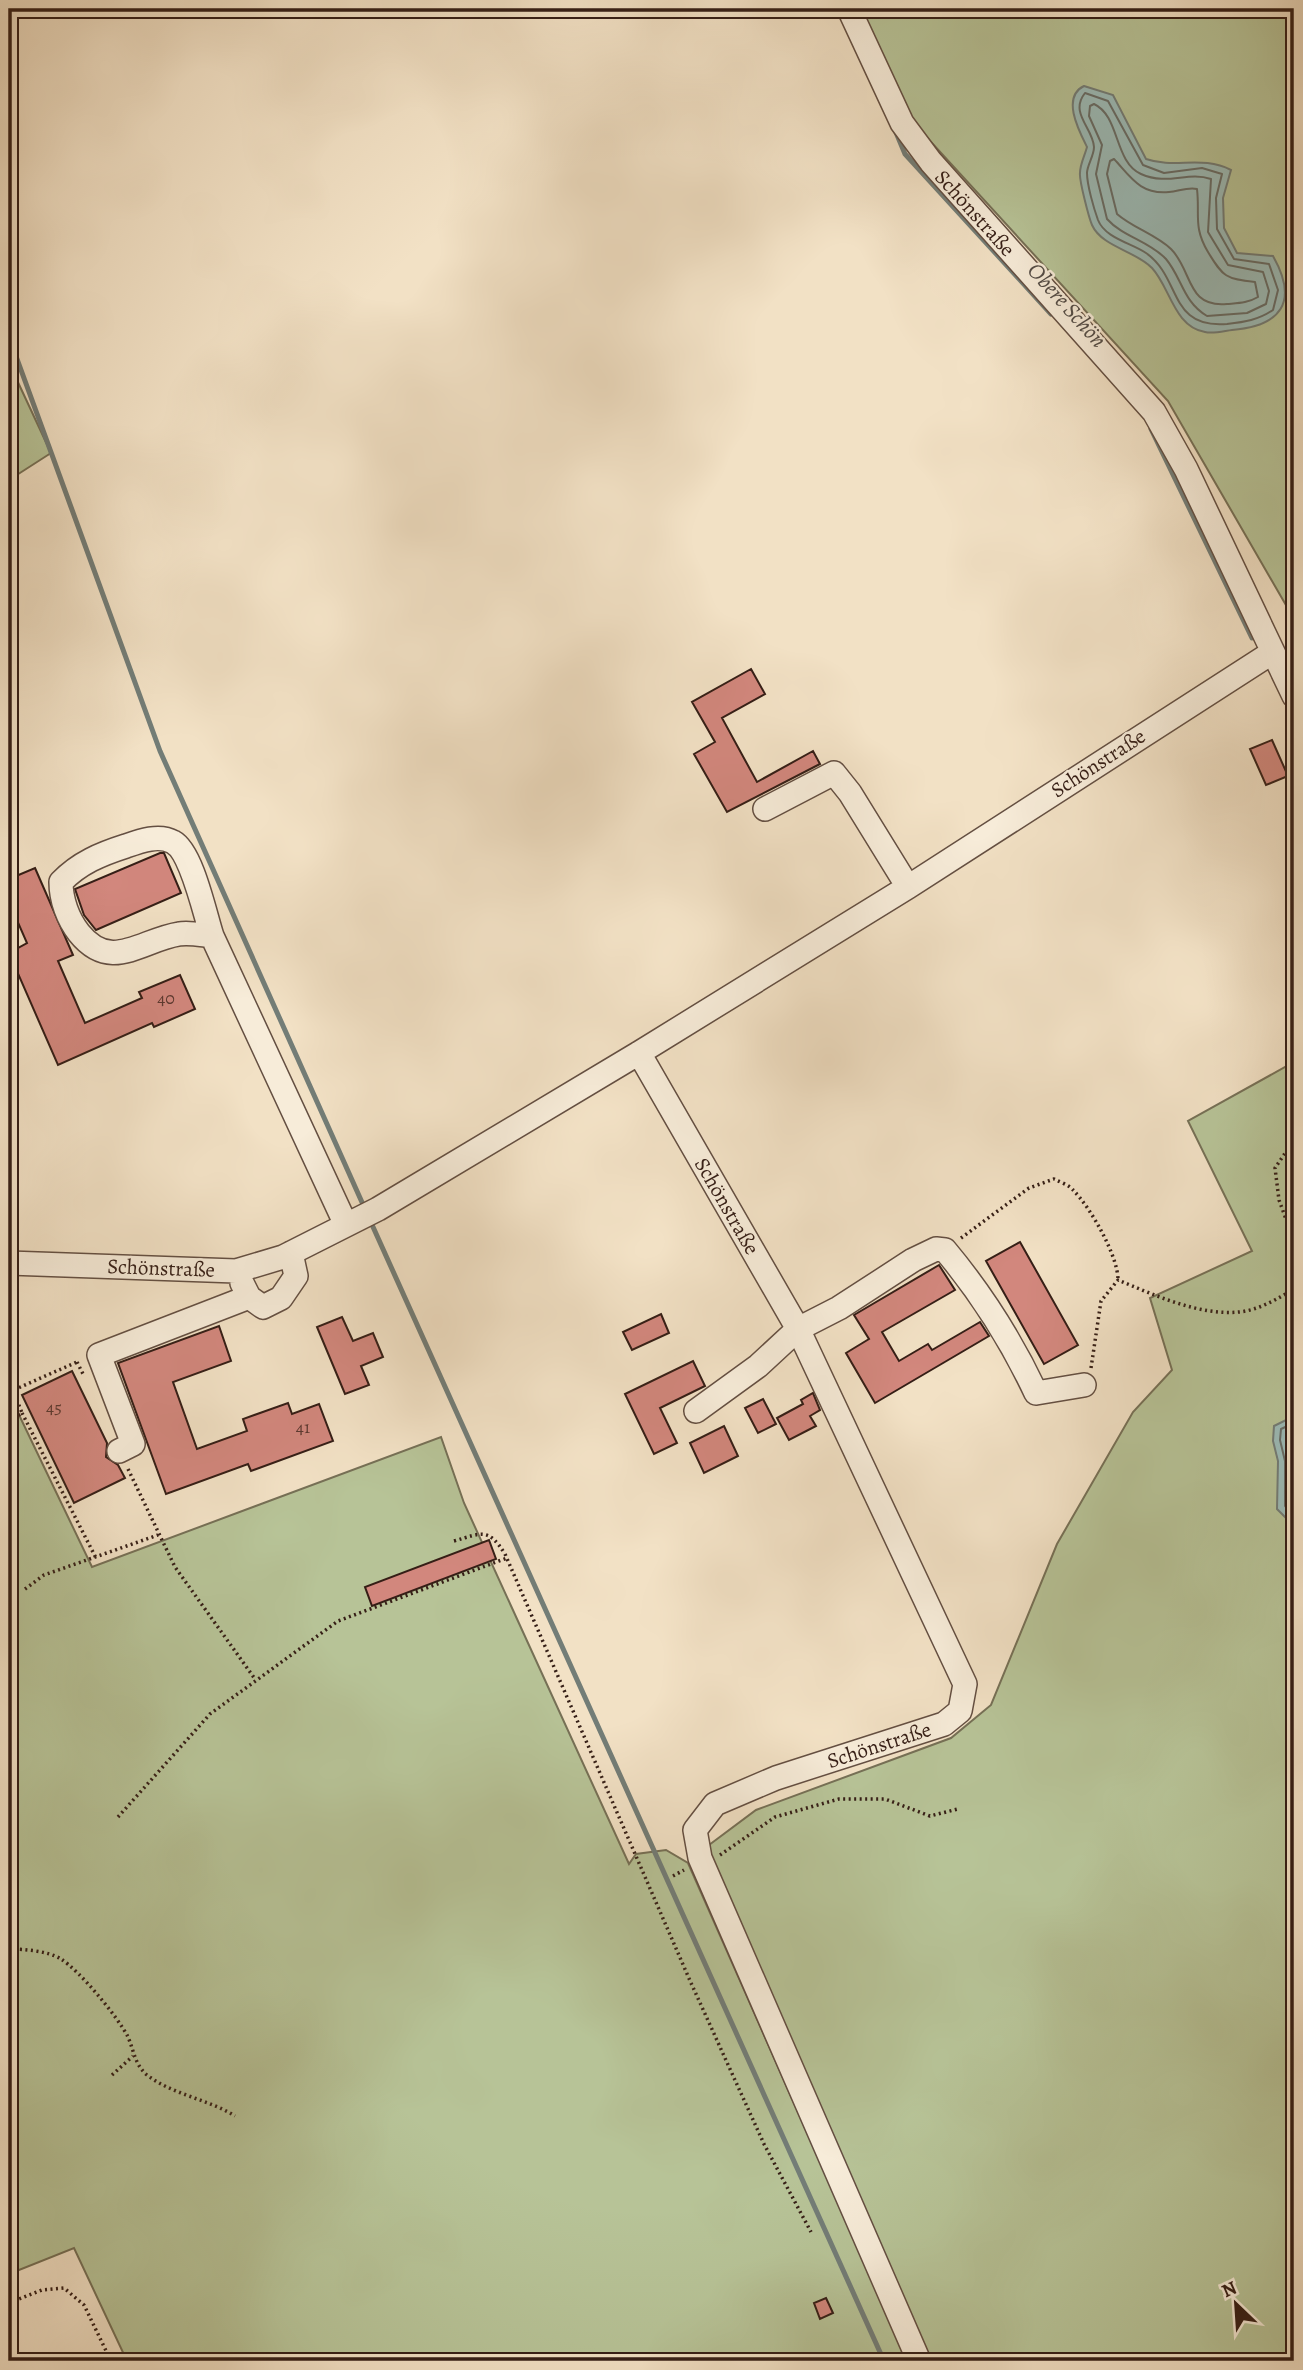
<svg xmlns="http://www.w3.org/2000/svg" width="1303" height="2370" font-family="Alegreya,serif">
<style>
.green{fill:#b7c397;stroke:#767056;stroke-width:2}
.water{fill:#9cbcb8;stroke:#737d77;stroke-width:2}
.lines{fill:none;stroke-linecap:round;stroke-linejoin:round}
.shore{stroke:#686d67;stroke-width:2}
.stream{stroke:#737d77;stroke-width:5}
.building{fill:#d2877d;stroke:#351e16;stroke-width:2}
.minor-casing{stroke:#644f42;stroke-width:26}
.path{stroke:#351e16;stroke-width:3.5;stroke-dasharray:2 3.5;stroke-linecap:butt}
.minor{stroke:#f7ecd9;stroke-width:23}
.labels{text-anchor:middle;dominant-baseline:central;stroke-width:5;stroke-linejoin:round;paint-order:stroke}
.number-label{font-size:18px;fill:#5c3830}
.street-label{font-size:21px;fill:#351e16;stroke:#f7ecd9}
.water-label{font-size:23px;font-style:italic;fill:#544d47;stroke:#f7ecd9}
</style>
<rect width="100%" height="100%" fill="#f2e1c5"/>
<filter id="stains"><feTurbulence type="fractalNoise" baseFrequency=".00286" numOctaves="4"/><feColorMatrix values="0 0 0 0 .2 0 0 0 0 .09 0 0 0 0 .02 0 0 0 .5 -.17"/></filter>
<radialGradient id="worn" r=".72"><stop offset=".6" stop-color="#630" stop-opacity="0"/><stop offset="1" stop-color="#630" stop-opacity=".3"/></radialGradient>
<path class="green" d="M857 9H1294V619L1168 401 909 118Z
M9 363 51 453 9 480Z
M1294 1062V2361H928L705 1848 756 1810 951 1738 991 1705 1057 1544 1133 1412 1172 1370 1150 1298 1252 1251 1188 1121Z
M9 1394 92 1567 441 1437 464 1503 629 1864 636 1854 666 1850 688 1863 908 2361H127L74 2248 9 2274Z"/>
<path class="water" d="M1084 86 1113 95 1146 159C1175 169 1202 155 1231 170L1223 198 1224 228 1237 253 1273 256C1299 302 1281 326 1232 330 1224 331 1213 334 1205 332 1174 327 1170 287 1152 268 1136 251 1102 247 1092 225 1089 218 1079 180 1080 173 1080 164 1085 155 1087 147 1079 131 1061 97 1084 86Z
M1294 1416V1526L1277 1509 1278 1461 1273 1441 1274 1426Z"/>
<g class="lines">
<path class="shore" d="M1085 93 1108 101 1143 165 1164 173 1202 168 1222 174 1216 198 1217 229 1234 259 1269 264 1278 290 1273 310C1258 320 1245 322 1227 324 1168 329 1182 278 1146 253 1131 243 1105 238 1098 220 1094 209 1087 185 1087 173 1087 165 1094 156 1094 147 1093 128 1069 113 1085 93Z
M1094 104C1120 116 1114 162 1141 174 1168 186 1187 171 1211 179L1208 232 1228 265 1263 272 1269 291 1266 304 1247 313 1207 316C1183 302 1182 278 1166 259 1149 241 1123 237 1107 219L1096 174 1102 145 1089 116 1090 106Z
M1114 159C1130 176 1140 195 1169 192 1179 191 1188 187 1197 189 1200 215 1193 227 1208 252 1223 277 1226 279 1255 282L1258 297C1248 303 1238 303 1227 304 1186 308 1193 271 1171 249 1155 234 1133 228 1117 214L1107 174 1110 161Z
M1294 1423 1281 1429 1280 1440 1285 1461V1506L1294 1518"/>
<path class="stream" d="M895 130 905 154 1051 314
M9 337 160 751 365 1209
M1151 429 1252 638
M369 1218 884 2361"/>
</g>
<path class="building" d="M751 669 765 694 722 718 757 782 813 751 820 764 727 812 694 754 715 742 692 702Z
M1272 740 1288 776 1266 785 1250 749Z
M160 853H164L181 893 96 930 84 915 75 889Z
M35 868 73 955 58 961 85 1023 142 998 139 992 180 975 195 1009 154 1027 152 1023 58 1065 9 953 27 943 9 902V879Z
M1020 1242 1078 1345 1044 1364 986 1261Z
M939 1265 955 1290 882 1332 899 1361 928 1344 932 1350 980 1322 989 1336 875 1403 846 1353 869 1339 854 1315Z
M661 1314 669 1333 632 1350 623 1332Z
M342 1317 353 1341 373 1333 383 1357 361 1366 369 1385 345 1394 317 1327Z
M219 1326 231 1361 173 1382 197 1449 247 1431 243 1419 288 1403 292 1414 319 1404 333 1441 251 1471 248 1464 166 1494 118 1363Z
M693 1361 705 1386 660 1408 677 1443 654 1454 625 1394Z
M72 1371 107 1443 106 1457 118 1465 125 1478 74 1503 22 1395Z
M813 1393 820 1410 810 1416 816 1426 789 1440 777 1418 803 1404 801 1400Z
M763 1399 776 1424 758 1433 745 1408Z
M724 1426 738 1456 704 1473 690 1443Z
M489 1540 496 1559 372 1606 365 1587Z
M826 2298 833 2313 820 2319 814 2303Z"/>
<g class="lines">
<defs>
<path id="minor" d="M1273 652 1294 696
M765 809 834 773 850 793 908 887
M212 936C205 915 192 852 173 842 159 834 140 841 126 846 101 854 79 863 61 882 61 900 68 919 79 933 111 973 141 940 179 934 189 932 202 935 212 936L346 1225
M639 1053 798 1329 965 1684 960 1711 944 1724 776 1778 715 1804 695 1830 700 1858 919 2361
M9 1263 236 1271 283 1257 378 1209 639 1053 908 887 1273 652 1186 469 1154 412 931 162 902 123 849 9
M242 1283 249 1297 263 1307 281 1298 296 1276 291 1253
M696 1411 758 1366 798 1329 839 1308 913 1260 936 1249 945 1250C981 1293 1012 1342 1036 1393L1084 1385
M119 1451 133 1444 99 1355 249 1297"/>
</defs>
<use href="#minor" class="minor-casing"/>
<path class="path" d="M1294 1140 1275 1168 1279 1200 1294 1241
M961 1238 1029 1188 1054 1179C1060 1182 1069 1185 1073 1190 1091 1208 1118 1256 1118 1280
M77 1362 83 1374
M1091 1368 1101 1301 1118 1280C1154 1295 1200 1316 1239 1312 1259 1310 1277 1299 1294 1289
M9 1392 77 1362
M22 1413 96 1558
M9 1421 22 1413 13 1390
M128 1469 175 1567 255 1679
M454 1541C482 1533 488 1527 505 1554L691 1983 764 2144 811 2232
M25 1589 44 1575 158 1535
M118 1817 210 1714 338 1621 507 1558
M720 1855 775 1817 839 1799H885L930 1816 958 1809
M673 1876 684 1870
M9 1949C24 1949 48 1951 61 1959 80 1971 118 2017 128 2037 134 2051 135 2065 147 2075 173 2095 208 2099 235 2116
M112 2075 133 2056
M9 2303 42 2290 64 2288 84 2305 111 2361"/>
<use href="#minor" class="minor"/>
</g>
<g class="labels">
<g class="number-label">
<text x="166" y="998">40</text>
<text x="54" y="1407">45</text>
<text x="303" y="1427">41</text>
</g>
<g class="street-label">
<text transform="translate(975 213) rotate(48)">Schönstraße</text>
<text transform="translate(1098 763) rotate(-33)">Schönstraße</text>
<text transform="translate(727 1206) rotate(60)">Schönstraße</text>
<text transform="translate(161 1268) rotate(2)">Schönstraße</text>
<text transform="translate(879 1745) rotate(-18)">Schönstraße</text>
</g>
<g class="water-label">
<text transform="translate(1067 305) rotate(48)">Obere Schön</text>
</g>
</g>
<rect width="1303" height="2370" fill="none" stroke="#f2e1c5" stroke-width="35"/>
<rect x="10" y="10" width="1282" height="2349" fill="none" stroke="#351e16" stroke-width="3.5"/>
<rect x="18" y="18" width="1268" height="2335" fill="none" stroke="#351e16" stroke-width="2"/>
<g transform="translate(1236 2304) rotate(335)" stroke="#f7ecd9" stroke-width="5" paint-order="stroke">
<path d="M0-5L12 26L0 18L-12 26Z" fill="#351e16"/>
<text y="-10" font-size="19" font-weight="bold" text-anchor="middle" fill="#351e16">N</text>
</g>
<rect width="100%" height="100%" filter="url(#stains)"/>
<rect width="100%" height="100%" fill="url(#worn)"/>
</svg>
